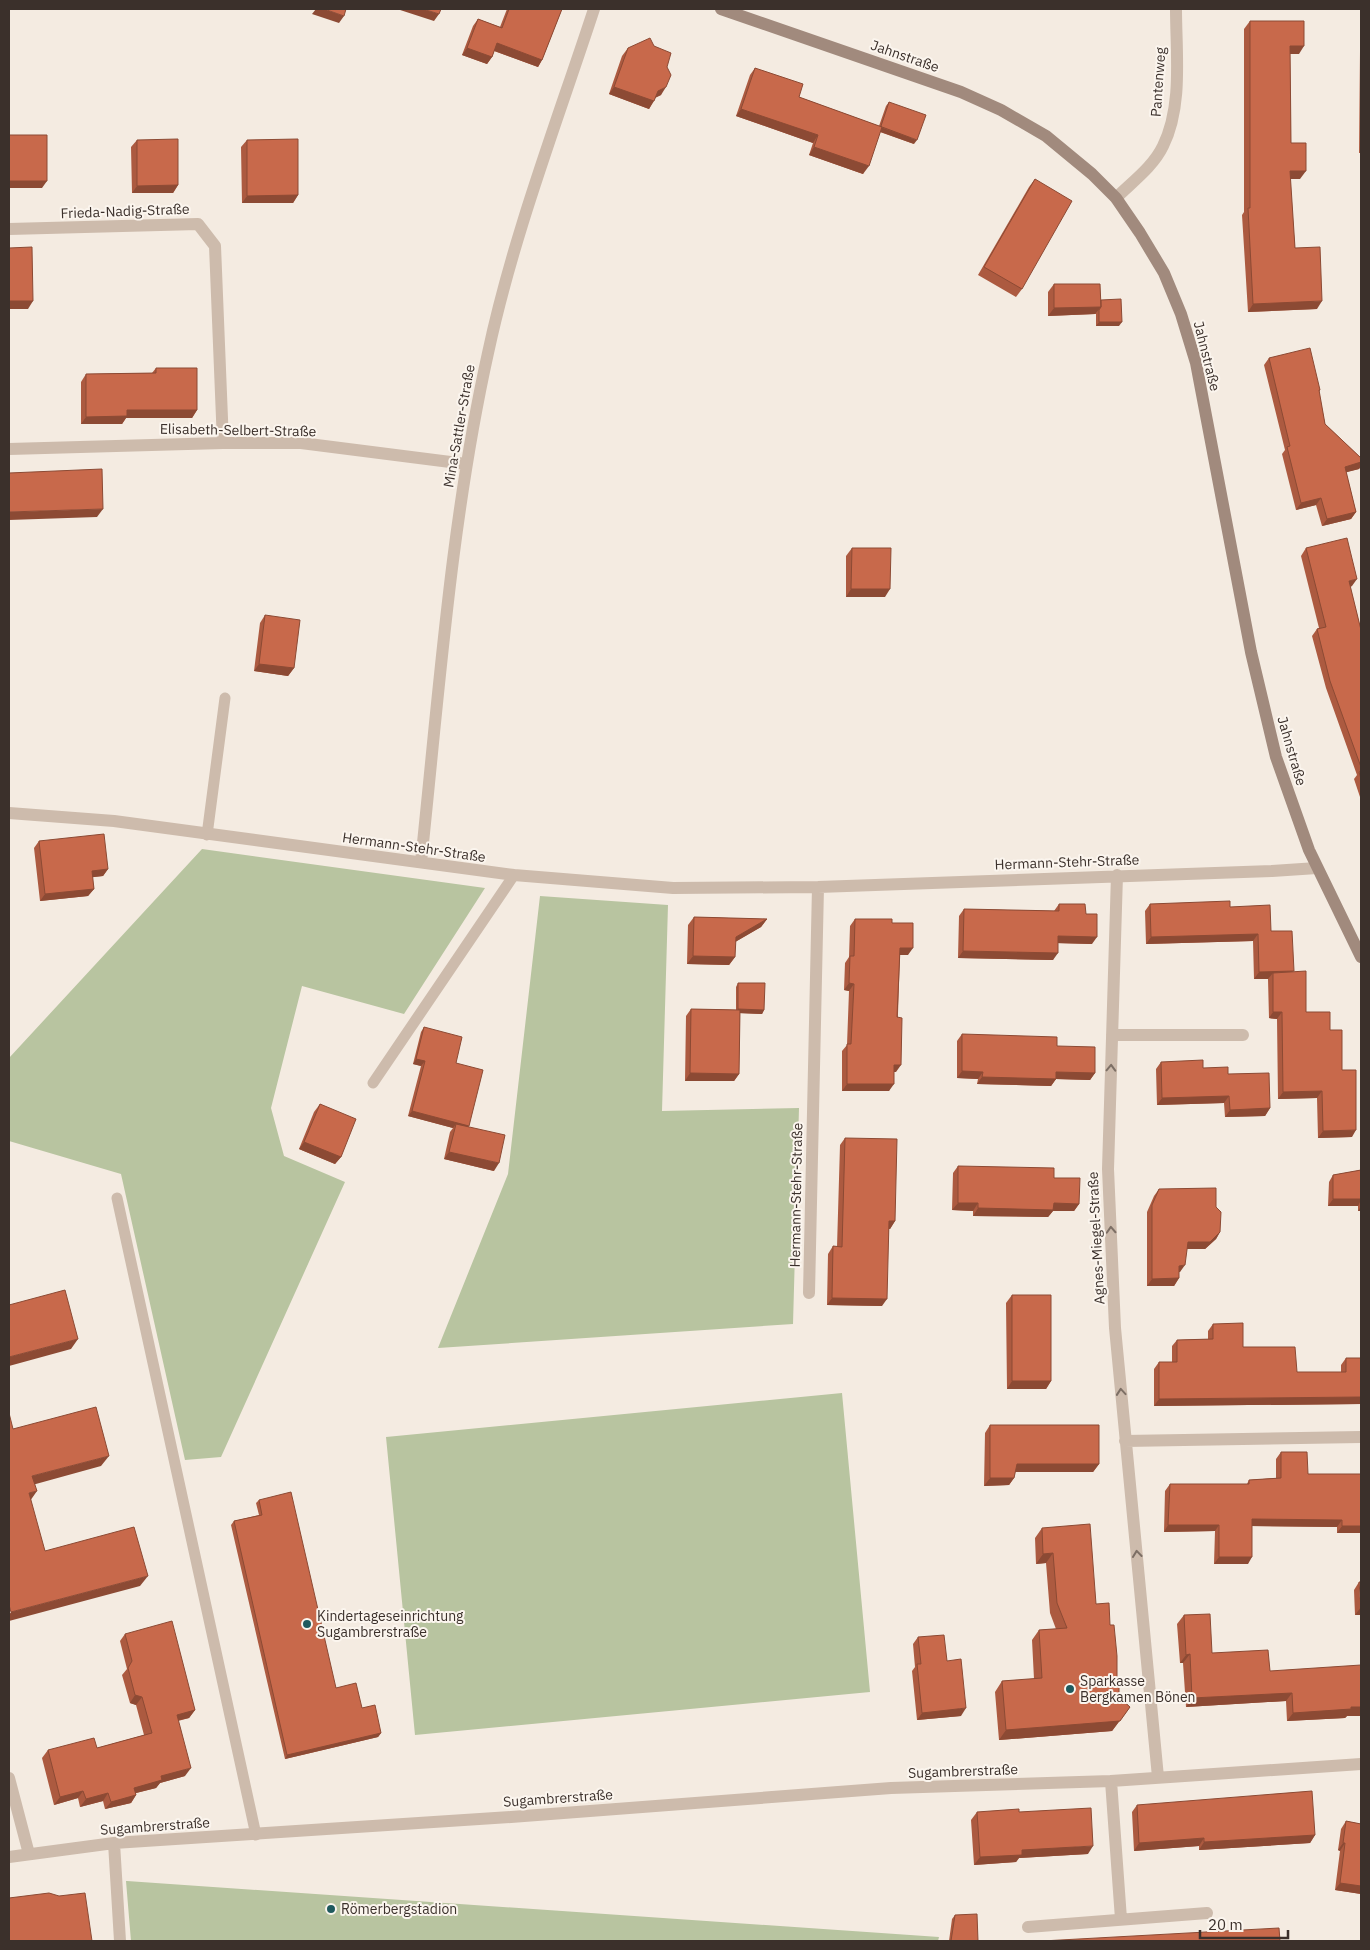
<svg xmlns="http://www.w3.org/2000/svg" width="1370" height="1950" font-family="'IBM Plex Sans',sans-serif">
<style>
.green{fill:#b8c4a0}
.lines{fill:none;stroke-linecap:round;stroke-linejoin:round}
.service{stroke:#cdbbac;stroke-width:11}
.minor{stroke:#cdbbac;stroke-width:12}
.secondary{stroke:#a18a7d;stroke-width:12}
.wall{fill:#ac5a40}
.shaded-wall{fill:#8c4a34}
.building{fill:#c8694b;stroke:#8c4a34}
.oneway{stroke:#7d6f65}
.poi-dot{fill:#1f5a5e;stroke:#fbf5ee;stroke-width:2}
.labels{text-anchor:middle;dominant-baseline:central;stroke-width:4;stroke-linejoin:round;paint-order:stroke}
.street-label{font-size:14px;fill:#3b302b;stroke:#fbf5ee}
.poi-label{font-size:14px;fill:#3b302b;stroke:#fbf5ee;text-anchor:start}
</style>
<rect width="100%" height="100%" fill="#f4ebe1"/>
<path class="green" d="M202 849 485 888 404 1014 302 986 271 1108 284 1156 345 1182 221 1457 185 1460 121 1174 9 1141V1058Z
M540 896 668 905 662 1111 799 1108 793 1324 438 1348 508 1174Z
M842 1393 870 1692 415 1735 386 1437Z
M126 1881H127L939 1937 938 1941H131Z"/>
<g class="lines">
<path class="service" d="M207 835 225 698
M373 1083 514 875
M117 1198 256 1835"/>
<path class="minor" d="M1116 198C1132 182 1153 167 1163 146 1183 106 1176 53 1176 9
M9 229 198 224 215 246 223 443
M9 449 223 443H301L466 464
M9 813 114 821 514 875 673 888 818 887 1272 871 1317 868
M421 862C439 692 451 520 488 353 513 236 557 122 594 9
M1117 875 1108 1169 1115 1328 1158 1777
M1112 1035H1243
M809 1293 818 887
M1125 1441 1361 1437
M9 1778 29 1854
M1111 1781 1121 1919
M114 1843 120 1941
M9 1857 114 1843 511 1817 891 1788 1111 1781 1361 1764
M1028 1927 1207 1913"/>
<path class="secondary" d="M721 9 961 92 1001 110 1046 136 1092 174 1116 198 1140 233 1164 273 1181 314 1196 363 1251 652 1276 757 1309 850 1361 957"/>
</g>
<path class="wall" d="M507 9H562L542 60 538 67 494 51 492 57 487 64 462 55 473 26 478 19 500 27Z
M1250 21 1299 54H1290L1291 143 1300 179H1290L1295 248 1317 309 1248 312 1242 215 1244 212V29Z
M654 46 667 67 661 95 655 98 649 109 609 94 622 56 628 48Z
M1361 49V153H1359L1360 51Z
M755 68 799 97 879 126 886 106 889 102 914 144 880 132 863 174 809 155 813 143 736 116 750 75Z
M137 140 178 185 173 193H132L131 147Z
M247 140 298 195 293 203H242L241 147Z
M1035 179 1022 289 1016 297 978 275 1029 187Z
M1054 284 1101 300 1119 326H1096V314H1095L1048 316V292Z
M1269 358 1320 390 1319 392 1325 424 1361 458V466L1359 469 1346 472 1356 512 1351 519 1322 526 1316 505 1296 510 1282 454 1285 450 1264 365Z
M156 368 197 410 192 418H126L122 424H81V382L86 374 152 373Z
M852 548 885 597H846V556Z
M1306 548 1352 586 1350 587 1361 630V800L1354 779 1357 775 1326 688 1312 636 1317 629 1319 628 1301 556Z
M265 615 294 668 288 676 254 671 260 623Z
M39 841 108 869 103 876 92 877 94 889 88 896 40 901 34 848Z
M1059 904 1086 914 1092 944 1058 943 1053 960 958 958 959 916 964 909 1054 911Z
M1150 904 1230 907 1271 931 1293 972 1306 1012 1330 1030 1342 1070 1352 1137 1318 1138 1317 1098 1278 1099 1277 1019 1269 1018 1268 979H1254L1253 941 1146 944 1145 911Z
M694 917 767 919 761 927 735 942V957L729 965 687 964 688 925Z
M855 919 892 923 908 955H900L896 1072H894L889 1091H842V1051L847 1045 849 991 844 990 845 963 849 957 850 926Z
M738 983 764 1010 762 1014 740 1013 739 1074 734 1081H685L686 1016 691 1009 736 1010V987Z
M424 1027 456 1063 468 1127 494 1171 444 1159 450 1132 453 1128 408 1116 421 1066 413 1064 421 1032Z
M962 1034 1057 1046 1095 1073 1090 1080 1056 1079 1051 1086 977 1084 978 1079 957 1078V1041Z
M1161 1062 1228 1074 1270 1108 1265 1116 1225 1117 1224 1103 1157 1105 1156 1069Z
M320 1104 341 1157 335 1164 299 1149 314 1112Z
M845 1138 895 1221 890 1229H889L882 1306 827 1305 828 1254 833 1246 837 1247 840 1145Z
M958 1166 1054 1178 1079 1204 1074 1211H1053L1048 1217 973 1216V1211L952 1210 953 1173Z
M1361 1170V1211H1358V1206H1328L1329 1182 1333 1175Z
M1159 1189 1216 1207 1220 1232 1216 1239 1205 1249H1187L1180 1272H1179V1278L1174 1286H1147V1212L1154 1196Z
M1012 1295 1051 1381 1046 1389H1007L1006 1303Z
M1213 1324 1243 1347 1297 1372H1341V1365L1346 1358H1361V1404L1154 1406V1369L1159 1362H1172V1346L1177 1340 1208 1339V1331Z
M990 1425 1099 1464 1093 1472H1015L1014 1478 1009 1485 984 1486 985 1433Z
M1281 1452 1308 1474 1361 1533H1337V1527L1252 1526 1248 1564H1214L1215 1531 1164 1532 1165 1491 1170 1484H1247L1249 1480 1276 1478V1459Z
M259 1500 336 1688 362 1708 381 1733 378 1737 285 1759 231 1525 234 1521 259 1515 256 1503Z
M1042 1528 1096 1604 1110 1625 1119 1697 1130 1707 1112 1731 999 1740 995 1692 1002 1681 1034 1679 1032 1640 1039 1630 1056 1629 1050 1613 1046 1563 1036 1564 1035 1538Z
M1359 1582 1361 1615H1355L1354 1590Z
M1184 1615 1212 1653 1270 1671 1347 1716 1345 1718 1287 1721 1286 1701 1186 1707 1183 1663H1180L1177 1624Z
M125 1634 195 1710 189 1718 178 1721 185 1776 160 1783 156 1788 136 1793V1795L131 1803 105 1809 103 1801 80 1807 78 1798 54 1805 42 1758 48 1750 97 1748 144 1735 136 1705 130 1703 122 1675 127 1669 120 1641Z
M918 1637 947 1661 961 1716 917 1720 912 1671 915 1667 913 1644Z
M1137 1805 1315 1835 1310 1843 1199 1850V1846L1134 1851 1132 1812Z
M977 1812H1019L1088 1854 1019 1858 1016 1862 974 1865 971 1820Z
M1346 1821 1361 1824V1894L1335 1890 1340 1851 1338 1850 1341 1829Z
M955 1915 978 1941H949L952 1919Z"/>
<path class="shaded-wall" d="M316 9H324L344 16 339 23 312 14Z
M397 9H423L439 14 434 21Z
M497 43 542 60 538 67 492 50Z
M1290 46H1304L1299 54H1284Z
M467 48 492 57 487 64 462 55Z
M614 87 654 101 649 109 609 94Z
M666 87 661 95 652 99 658 91Z
M741 109 818 135 813 143 736 116Z
M880 127 917 140 914 144 878 131Z
M814 147 869 166 863 174 809 155Z
M1290 171H1306L1300 179H1285Z
M9 181H47L42 188H9Z
M178 185 173 193H132L137 186Z
M298 195 293 203H242L247 196Z
M9 301H33L28 309H9Z
M1322 301 1317 309 1248 312 1253 304Z
M1101 307 1095 314 1048 316 1054 308Z
M1099 322H1122L1119 326H1096Z
M127 410H197L192 418H126L122 424H81L86 417Z
M1361 462V466L1359 469 1340 474 1345 467Z
M1321 498 1316 505 1296 510 1301 503Z
M103 509 97 517 9 520V512Z
M1356 512 1351 519 1322 526 1327 519Z
M1357 579 1352 586 1344 588 1349 581Z
M851 589H890L885 597H846Z
M259 664 294 668 288 676 254 671Z
M108 869 103 876 86 878 92 871Z
M94 889 88 896 40 901 45 894Z
M767 919 761 927 730 945 736 937Z
M1258 934 1253 941 1146 944 1151 937Z
M1058 936 1097 937 1092 944 1053 943Z
M900 948H913L908 955H895Z
M963 951 1058 953 1053 960 958 958Z
M693 956 735 957 729 965 687 964Z
M1294 971 1273 973 1268 979H1254L1259 972Z
M849 983 854 984 849 991 844 990Z
M738 1009 764 1010 762 1014 736 1013Z
M1273 1012H1282L1277 1019 1269 1018Z
M416 1059 425 1061 421 1066 413 1064Z
M894 1065H901L896 1072H889Z
M962 1071 983 1072 978 1079 957 1078Z
M1056 1072 1095 1073 1090 1080 1056 1079 1051 1086 977 1084 982 1077Z
M690 1073 739 1074 734 1081H685Z
M847 1084H894L889 1091H842Z
M1322 1091 1317 1098 1278 1099 1283 1092Z
M1229 1096 1224 1103 1157 1105 1162 1098Z
M1270 1108 1265 1116 1225 1117 1230 1110Z
M412 1111 469 1126 465 1131 456 1124 453 1128 408 1116Z
M1356 1130 1352 1137 1318 1138 1323 1131Z
M304 1142 341 1157 335 1164 299 1149Z
M449 1152 499 1163 494 1171 444 1159Z
M1333 1199H1361V1200L1358 1206H1328Z
M958 1203H978L973 1211 952 1210Z
M1054 1203 1079 1204 1074 1211H1053L1048 1217 973 1216 978 1208Z
M1361 1206V1211H1358Z
M889 1221H895L890 1229 884 1228Z
M1220 1232 1216 1239 1205 1249H1183L1188 1242Z
M1185 1265 1180 1272 1174 1273 1179 1266Z
M1179 1278 1174 1286H1147L1152 1279Z
M832 1298 887 1299 882 1306 827 1305Z
M78 1339 71 1349 9 1366V1357Z
M1012 1381H1051L1046 1389H1007Z
M1361 1397V1404L1154 1406 1159 1399Z
M109 1456 101 1466 25 1487 32 1476Z
M1017 1464H1099L1093 1472H1012Z
M990 1478H1014L1009 1485 984 1486Z
M37 1491 30 1501 29 1493Z
M1252 1519 1342 1520 1337 1527 1247 1526Z
M1168 1525H1219L1215 1531 1164 1532Z
M1342 1526H1361V1533H1337Z
M1053 1553 1046 1563 1036 1564 1043 1554Z
M1219 1557H1252L1248 1564H1214Z
M148 1576 140 1586 9 1621V1615L11 1612Z
M1361 1607V1615H1355Z
M1190 1654 1183 1663H1180L1186 1655Z
M1292 1693 1286 1701 1186 1707 1192 1698Z
M135 1695 142 1697 136 1705 130 1703Z
M1130 1707 1112 1731 999 1740 1006 1730Z
M1351 1707H1361V1716H1347L1345 1718 1287 1721 1293 1713Z
M966 1708 961 1716 917 1720 922 1713Z
M195 1710 189 1718 171 1722 177 1715Z
M381 1733 378 1737 285 1759 287 1755Z
M191 1768 185 1776 160 1783 156 1788 128 1795 134 1788 161 1776Z
M83 1791 78 1798 54 1805 60 1797Z
M108 1793 103 1801 80 1807 86 1799Z
M136 1795 131 1803 105 1809 111 1802Z
M1315 1835 1310 1843 1199 1850 1204 1842Z
M1204 1838 1199 1846 1134 1851 1139 1843Z
M1343 1843H1345L1340 1851 1338 1850Z
M1093 1846 1088 1854 1019 1858 1016 1862 974 1865 980 1857 1022 1850Z
M1340 1883 1361 1886V1894L1335 1890Z"/>
<path class="building" d="M324 9H346L344 16Z
M423 9H441L439 14Z
M509 9H562L542 60 497 43 492 57 467 48 478 19 502 28Z
M1250 21H1304V46H1290L1291 143H1306V171H1290L1295 248 1320 247 1322 301 1253 304 1248 208H1250Z
M650 38 654 46 671 53 667 67 671 75 666 87 658 91 654 101 614 87 628 48Z
M755 68 803 84 799 97 882 127 869 166 814 147 818 135 741 109Z
M889 102 926 115 917 140 882 127 881 126Z
M9 135H47V181H9Z
M178 139V185L137 186V140Z
M298 139V195L247 196V140Z
M1035 179 1072 201 1022 289 984 267Z
M32 247 33 301H9V248Z
M1054 284H1100L1101 307 1054 308Z
M1121 299 1122 322H1099V310L1101 307V300Z
M1310 348 1320 390H1319L1325 424 1361 458V462L1345 467 1356 512 1327 519 1321 498 1301 503 1287 447 1290 446 1269 358Z
M156 368H197V410H127V416L86 417V374L156 373Z
M102 469 103 509 9 512V473Z
M1347 538 1357 579 1349 581 1361 630V767L1330 681 1317 629 1326 627 1306 548Z
M852 548H891L890 589H851Z
M265 615 300 620 294 668 259 664Z
M1361 771V779L1359 772Z
M104 834 108 869 92 871 94 889 45 894 39 841Z
M1230 901V907L1270 905 1271 931H1292L1294 971 1259 972 1258 934 1151 937 1150 904Z
M1059 904H1085L1086 914H1097V937L1058 936V953L963 951 964 909 1059 911Z
M694 917 767 919 736 937 735 957 693 956Z
M855 919H892V923H913V948H900L897 1017 902 1018 901 1065H894V1084H847V1044H851L854 984 849 983 850 956H854Z
M1306 971V1012H1330V1030H1342V1070H1356V1130L1323 1131 1322 1091 1283 1092 1282 1012H1273V973Z
M738 983H765L764 1010 738 1009Z
M691 1009 740 1010 739 1074 690 1073Z
M424 1027 462 1037 456 1063 483 1070 469 1126 412 1111 425 1061 416 1059Z
M962 1034 1057 1037V1046L1095 1047V1073L1056 1072V1079L982 1077 983 1072 962 1071Z
M1203 1060V1068L1228 1067V1074L1269 1073 1270 1108 1230 1110 1229 1096 1162 1098 1161 1062Z
M320 1104 356 1119 341 1157 304 1142Z
M456 1124 505 1135 499 1163 449 1152Z
M845 1138 897 1139 895 1221H889L887 1299 832 1298 833 1246 842 1247Z
M958 1166 1054 1168V1178H1080L1079 1204 1054 1203 1053 1210 978 1208V1203H958Z
M1361 1170V1199H1333V1175Z
M1216 1188V1207L1221 1212 1220 1232 1210 1242H1188L1185 1265 1179 1266V1278L1152 1279V1205L1159 1189Z
M65 1290 78 1339 9 1357V1305Z
M1012 1295H1051V1381H1012Z
M1243 1323V1347H1295L1297 1372H1346V1358H1361V1397L1159 1399V1362H1177V1340L1213 1339V1324Z
M96 1407 109 1456 32 1476 37 1491 29 1493 45 1551 134 1527 148 1576 11 1612 9 1605V1413L13 1429Z
M990 1425H1099V1464H1017L1014 1478H990Z
M1281 1452H1307L1308 1474H1361V1526H1342V1520L1252 1519V1557H1219V1525H1168L1170 1484H1249V1480L1281 1478Z
M291 1492 336 1688 356 1683 362 1708 375 1705 381 1733 287 1755 234 1521 262 1515 259 1500Z
M1090 1524 1096 1604 1109 1603 1110 1625H1114L1117 1656V1684H1119V1697L1130 1707 1120 1721 1006 1730 1002 1681 1042 1678 1039 1630 1067 1628 1057 1603 1053 1553 1043 1554 1042 1528Z
M1359 1582H1361V1607Z
M1210 1614 1212 1653 1268 1650 1270 1671 1361 1665V1707H1351V1709L1293 1713 1292 1693 1192 1698 1190 1654 1186 1655 1184 1615Z
M172 1621 195 1710 177 1715 191 1768 161 1776 162 1780 134 1788 136 1795 111 1802 108 1793 86 1799 83 1791 60 1797 48 1750 94 1738 97 1748 152 1733 142 1697 135 1695 128 1668 132 1661 125 1634Z
M944 1635 947 1661 961 1659 966 1708 922 1713 917 1664H921L918 1637Z
M1312 1791 1315 1835 1204 1842V1838L1139 1843 1137 1805Z
M1091 1808 1093 1846 1022 1850V1855L980 1857 977 1812 1019 1809V1812Z
M1346 1821 1361 1824V1886L1340 1883 1345 1843H1343Z
M49 1893 59 1896 85 1893 92 1941H9V1898Z
M977 1914 978 1941H951L955 1915Z
M1279 1928 1280 1941H1042Z"/>
<defs><path id="oneway-chevron" d="M-2-3.5L2.5 0L-2 3.5" fill="none" stroke-width="1.6" stroke-linecap="round" stroke-linejoin="round" transform="scale(1.25)"/></defs>
<g class="oneway">
<use href="#oneway-chevron" transform="translate(1111 1068) rotate(-88)"/>
<use href="#oneway-chevron" transform="translate(1111 1230) rotate(-93)"/>
<use href="#oneway-chevron" transform="translate(1121 1392) rotate(-95)"/>
<use href="#oneway-chevron" transform="translate(1137 1554) rotate(-96)"/>
</g>
<g class="poi-dot">
<circle cx="307" cy="1624" r="5"/>
<circle cx="1070" cy="1689" r="5"/>
<circle cx="331" cy="1909" r="5"/>
</g>
<g class="labels">
<g class="street-label">
<text transform="translate(905 56) rotate(19)">Jahnstraße</text>
<text transform="translate(1158 82) rotate(-86)">Pantenweg</text>
<text transform="translate(125 211) rotate(-2)">Frieda-Nadig-Straße</text>
<text transform="translate(1207 356) rotate(76)">Jahnstraße</text>
<text transform="translate(459 426) rotate(-80)">Mina-Sattler-Straße</text>
<text transform="translate(238 430) rotate(1)">Elisabeth-Selbert-Straße</text>
<text transform="translate(1292 751) rotate(74)">Jahnstraße</text>
<text transform="translate(414 847) rotate(8)">Hermann-Stehr-Straße</text>
<text transform="translate(1067 862) rotate(-2)">Hermann-Stehr-Straße</text>
<text transform="translate(796 1195) rotate(-89)">Hermann-Stehr-Straße</text>
<text transform="translate(1096 1238) rotate(-93)">Agnes-Miegel-Straße</text>
<text transform="translate(963 1771) rotate(-2)">Sugambrerstraße</text>
<text transform="translate(558 1798) rotate(-4)">Sugambrerstraße</text>
<text transform="translate(155 1826) rotate(-4)">Sugambrerstraße</text>
</g>
<g class="poi-label">
<text x="317" y="1616">Kindertageseinrichtung<tspan x="317" dy="16">Sugambrerstraße</tspan></text>
<text x="1080" y="1681">Sparkasse<tspan x="1080" dy="16">Bergkamen Bönen</tspan></text>
<text x="341" y="1909">Römerbergstadion</text>
</g>
</g>
<rect width="1370" height="1950" fill="none" stroke="#3b302b" stroke-width="20"/>
<path d="M1200 1930v8h88v-8" fill="none" stroke="#3b302b" stroke-width="2.5"/>
<text x="1208" y="1930" font-size="15" fill="#3b302b" stroke="#fbf5ee" stroke-width="4" paint-order="stroke">20 m</text>
</svg>
